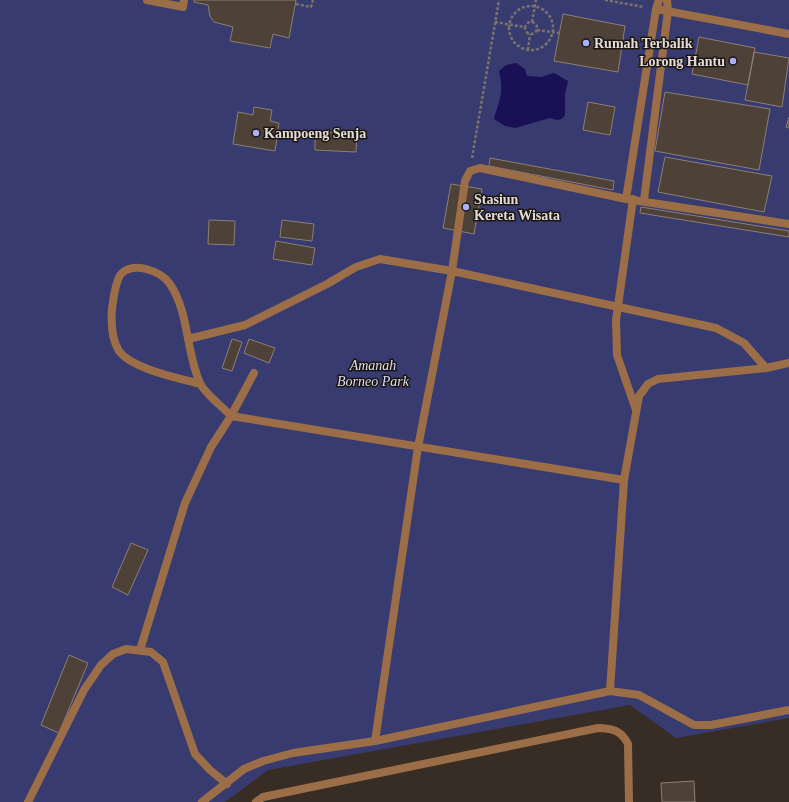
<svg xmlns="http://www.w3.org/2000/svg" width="789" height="802" font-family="'Times New Roman',serif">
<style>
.green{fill:#383b70}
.water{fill:#191055}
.building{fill:#4d4138;stroke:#8d7f75}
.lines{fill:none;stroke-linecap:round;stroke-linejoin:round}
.path{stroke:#7c726a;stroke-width:2.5;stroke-dasharray:3 2;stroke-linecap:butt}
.lane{stroke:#9c6e48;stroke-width:8}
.street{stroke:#9c6e48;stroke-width:8}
.poi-dot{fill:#a9b0fc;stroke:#1b1612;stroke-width:1.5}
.labels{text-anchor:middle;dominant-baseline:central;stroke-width:3;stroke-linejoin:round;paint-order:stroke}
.poi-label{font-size:14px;font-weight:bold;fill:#e3dbd6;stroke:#1b1612;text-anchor:start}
.park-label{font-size:14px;font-style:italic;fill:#dbdef3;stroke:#1b1612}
</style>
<rect width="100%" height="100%" fill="#382d24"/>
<path class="green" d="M0 0H789V718L676 738 630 705 268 770 225 802H0Z"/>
<path class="water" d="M516 63 525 69 527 76 541 77 554 73 568 81 565 94V115L562 119 557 120 550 118 515 128 505 126 494 119C500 98 504 93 499 71L506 65Z"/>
<path class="building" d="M194 0H296L289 38 273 34 270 48 230 41 233 27 214 22 210 16 208 5 194 2Z
M563 14 625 26 618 72 554 61Z
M699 37 755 48 748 85 692 74Z
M754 52 789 58 782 107 745 100Z
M665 92 770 109 759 170 655 151Z
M588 102 615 107 610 135 583 130Z
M254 107 272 110 270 121 279 123 275 151 233 144 238 112 253 115Z
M789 117V128L786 127Z
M315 132 357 133 356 152 315 150Z
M665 157 772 176 764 212 658 192Z
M490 158 614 181 613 190 489 166Z
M451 184 482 189 474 234 443 228Z
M641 207 789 231V237L640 213Z
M209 220 235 221 234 245 208 244Z
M282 220 314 224 312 241 280 237Z
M276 241 315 248 312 265 273 259Z
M232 339 242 342 232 371 222 368Z
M249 339 275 348 269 363 244 353Z
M131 543 148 550 128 595 112 587Z
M69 655 88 663 59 733 41 725Z
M694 781 695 802H662L661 783Z"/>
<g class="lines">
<path class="path" d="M605 0 644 7
M296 4 311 7 313 0
M509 28a22 22 0 1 1 44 0a22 22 0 1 1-44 0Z
M525 28a6 6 0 1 1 12 0a6 6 0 1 1-12 0Z
M495 22 524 27
M532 22 536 0
M537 30 559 33
M528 50 530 34
M472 158 499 0"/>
<path class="lane" d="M147 0 183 7 184 0
M656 9 789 34
M626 199 656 9 659 0
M633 199 616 320 617 355 636 410
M644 200 668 11 667 0
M188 339 245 325 327 284 356 267 380 259 452 271 716 328 744 343 766 368
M200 384C179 378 132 369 119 351 112 340 111 322 112 309 113 301 116 280 121 274 134 261 161 271 170 284 189 312 186 352 200 383 204 393 223 407 231 416L624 480
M140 650 185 503 211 447 231 416 254 373
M610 691 624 480 639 396 648 384 658 379 766 368 789 363
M375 741 418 447 452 271 465 181 470 171 480 168 626 199 789 224
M28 802 84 690 101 665 113 654 126 649 151 652 163 662 195 754 210 770 227 784
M202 802 244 769 263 761 293 753 375 741 610 691 639 695 694 725H711L789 710"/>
<path class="street" d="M256 802 263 797 598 728C612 728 622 731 628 744L629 802"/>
</g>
<g class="poi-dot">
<circle cx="586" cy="43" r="4"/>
<circle cx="733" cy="61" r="4"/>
<circle cx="256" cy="133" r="4"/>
<circle cx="466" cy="207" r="4"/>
</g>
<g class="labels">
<g class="poi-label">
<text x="594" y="43">Rumah Terbalik</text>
<text x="725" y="61" text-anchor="end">Lorong Hantu</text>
<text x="264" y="133">Kampoeng Senja</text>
<text x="474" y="199">Stasiun<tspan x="474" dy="16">Kereta Wisata</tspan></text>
</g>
<g class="park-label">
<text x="373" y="365">Amanah<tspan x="373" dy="16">Borneo Park</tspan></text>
</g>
</g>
</svg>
